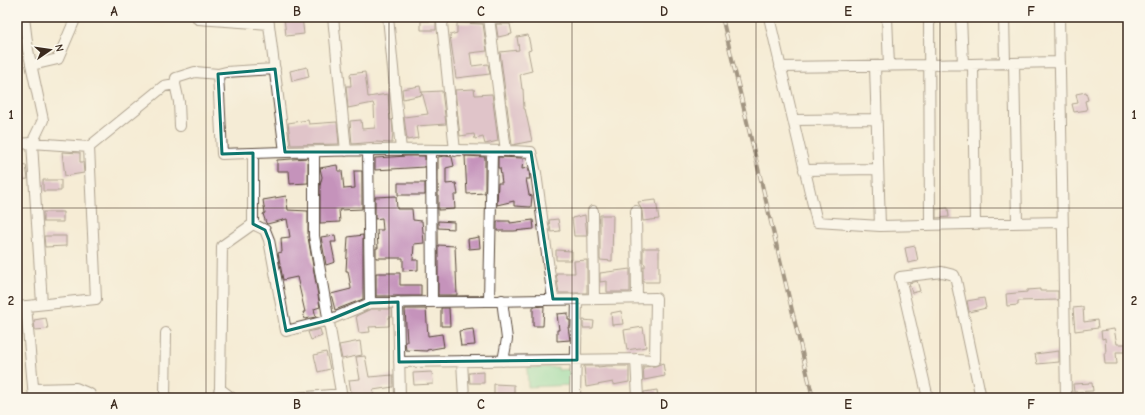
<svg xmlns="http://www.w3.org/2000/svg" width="1145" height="415" font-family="'Comic Neue',sans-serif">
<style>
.green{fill:#7fd89d;stroke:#5d815e}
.building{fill:#c593bb}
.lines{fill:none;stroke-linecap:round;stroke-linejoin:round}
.minor-casing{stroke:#57473a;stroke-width:12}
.minor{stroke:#fff;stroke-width:10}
.rail-casing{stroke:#3b2a1e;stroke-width:4}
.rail{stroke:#fbf7ec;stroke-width:2.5;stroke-dasharray:8;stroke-linecap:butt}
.marked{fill:none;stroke:#0f766e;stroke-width:3;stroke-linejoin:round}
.grid{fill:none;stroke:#3b2a1e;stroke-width:1;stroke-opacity:0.55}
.neatline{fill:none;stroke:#3b2a1e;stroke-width:1.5}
.grid-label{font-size:13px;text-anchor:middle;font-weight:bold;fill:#3b2a1e}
</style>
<rect width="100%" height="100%" fill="#fbf7ec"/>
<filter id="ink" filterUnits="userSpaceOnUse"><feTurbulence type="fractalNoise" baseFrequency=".025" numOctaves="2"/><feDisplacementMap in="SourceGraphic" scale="8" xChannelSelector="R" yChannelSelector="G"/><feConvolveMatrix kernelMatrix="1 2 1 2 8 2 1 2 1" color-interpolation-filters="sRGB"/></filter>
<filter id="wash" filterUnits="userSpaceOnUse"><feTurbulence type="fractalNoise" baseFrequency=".012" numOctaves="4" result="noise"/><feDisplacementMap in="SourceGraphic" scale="16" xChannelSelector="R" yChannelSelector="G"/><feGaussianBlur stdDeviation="0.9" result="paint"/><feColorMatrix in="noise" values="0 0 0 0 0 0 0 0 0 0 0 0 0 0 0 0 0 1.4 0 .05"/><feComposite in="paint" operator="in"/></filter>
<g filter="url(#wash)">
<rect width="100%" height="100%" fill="#f5ecd6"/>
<path class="green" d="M558 367V370L572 369 573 385 528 387 527 368Z"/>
<g id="blocks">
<path class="building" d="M284 17H302L304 34 286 36Z
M421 21H436V30H421Z
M457 23 483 24 487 51 470 53 472 66 488 64 490 74 456 78 450 35 457 33Z
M496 24H510L512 34 498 37Z
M528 35 531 50 528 51 532 71 520 74 522 89H523L524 109H525L532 141 512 145 500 52 519 50 517 37Z
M307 67 309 77 292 81 290 71Z
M365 72 368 97 388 94 390 120H392L393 132 392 143 376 142 352 144 350 121 361 120 362 129 375 128 374 106 373 103 348 108 346 86H351L350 74Z
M420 86 422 95 403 99 402 89Z
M474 89 475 95 492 94 498 141 485 144 483 137 475 139 474 134 460 136 455 90Z
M442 91 446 124 416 126 418 138 407 140 404 117 428 114 422 92Z
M1086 92 1088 100 1085 101 1087 110 1074 112 1072 104 1078 103 1076 94Z
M308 120 309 124 337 122 339 144 291 145 288 123Z
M62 152 80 153V162H83L84 173 65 176Z
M407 156H425V167L375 170V158Z
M445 156 452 157 454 166 446 168V184L456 183 458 195H454L455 209 438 210V157Z
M465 156 485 157V193L467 194Z
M498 157 523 158 522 169 528 168 529 171 530 179H526L529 195 532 196 531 207 514 206V201L497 205 498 183H502L500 168H498Z
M308 158V183L290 184 289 171H277V160Z
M26 165 28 179 17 180V166Z
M337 165 338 171H342L344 189 355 188 354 171H362V209L339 210 340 222 320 223V186L322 177 320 168Z
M43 180H61V191H43Z
M398 183H425V195H398Z
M286 196 288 210 308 211V237L320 307 314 309 316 317 305 319 303 312H305L297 277 283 280 278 253 282 252 281 238 290 237 287 219 267 224 266 223 263 214 265 213 263 200Z
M396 196 397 209H412L413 220 422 221 424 243 414 244 413 260H418V270L403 271V258H376V248H378L377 230H383L382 218 375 219V197Z
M656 200 659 219 643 221 642 211 638 202Z
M948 208 949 217 936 218V209Z
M43 212H63V222H43Z
M585 215 587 236H574L572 218Z
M600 215H613L612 261 600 260Z
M558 219 560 231 551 232 549 220Z
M533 220 534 229 514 231H497V221H510V223Z
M438 221 454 222V229L438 228Z
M335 235 336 242H331L335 262 326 265 321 237Z
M363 235V299L335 310 331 294 351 289V288L348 271H346L348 237Z
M44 236H66V246L45 247Z
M479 237 480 248 469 249 468 239Z
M438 245 455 246 457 295H438Z
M915 246 918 261 908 263 905 248Z
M643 248H659V282H643V267H645V264L643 263Z
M556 250 572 251V260H556Z
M587 260V293H559L556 273H575L574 261Z
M630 269V292H607V281L600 282V273Z
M376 273H400V285H421V296H376Z
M917 281 920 291 912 293 909 283Z
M1040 289V291H1058V300L1018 301V305L1007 306 1006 294 1027 292V290Z
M984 298 986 308 969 312 967 301Z
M544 306 543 326H533V307Z
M1083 307 1084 322 1097 320 1098 328 1075 331 1073 308Z
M441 308H449L450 326H441Z
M371 309H392V317H389V326L369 327 370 332 359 333 356 316Z
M405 309H426L428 336 442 334 444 347 427 350V351L406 350 405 342H407Z
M621 311 623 324 612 325 611 313Z
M568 313V320H570V327H568L570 340 557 341V330H559L557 314Z
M46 318 48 329 35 330 34 320Z
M583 320 594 321 593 328H583Z
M643 327 646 347 627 350 624 330Z
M320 329 322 336 311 340 308 332Z
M473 329 475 345 461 346 459 331Z
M1114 329 1117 344H1128V352H1116L1117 364H1105L1104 353H1106L1105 338 1102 339 1101 331Z
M360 341 362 355 342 359 339 345Z
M1059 351V362L1037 364 1035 354Z
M326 352 330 369 318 372 314 355Z
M365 356 369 377 393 375V387L373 390 374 398H352L349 380 360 379 356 357Z
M663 363 665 376 644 380 643 367 655 366Z
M584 366H598V367L607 366H629V382L613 385V382L586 387Z
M432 372 433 384 414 385 413 373Z
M484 372V383H470L469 373Z
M1092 383 1093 391 1074 392 1073 384Z
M494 384 514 385V398H494Z
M657 390 658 398H644V392Z"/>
</g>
</g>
<g filter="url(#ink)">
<use href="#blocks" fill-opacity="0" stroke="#57473a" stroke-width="1"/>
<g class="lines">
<defs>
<path id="minor" d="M24 17 28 50 43 120 32 143 89 147 164 86 175 84
M268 17 285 152
M333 17 346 151
M388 17 401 150
M446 17 442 23 455 151
M474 17 489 18 519 17
M769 17 817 222 880 226 1062 222
M887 17 889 66
M929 17 930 225
M961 17 963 64
M1004 17 1005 63
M1059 17 1066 398
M489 18 506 151
M198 19 269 24
M1014 63 1017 223
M973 64 975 224
M32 65 58 59 76 17
M875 66 880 226
M780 67 929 65 1060 62
M218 74 222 154C325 151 428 147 531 152L536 173 553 299
M793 120 876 119
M180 126 179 102 175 84 176 78 195 72 218 74 226 72 275 69
M17 144 32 143 42 304
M368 150 370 303
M431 151 432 301
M314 152V236L342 398
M804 170 878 169
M593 211 594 299
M636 211 637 298
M253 224 265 230 269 240 286 331 329 320 370 303 656 298 655 360 636 359 399 362
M489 300 492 151
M502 300 507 339 503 361
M398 302 400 398
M26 306 34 398
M17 307 96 299 89 147
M636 359 638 398
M462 361 464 398
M33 389 76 388 90 394 91 398
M220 389 232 398
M165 398 166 333
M217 398 220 389 222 246 253 224V153
M296 398 342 394
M575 398 577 299
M928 398 900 277 942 272 954 275 956 280 981 398"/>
</defs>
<use href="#minor" class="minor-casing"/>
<use href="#minor" class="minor"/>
<defs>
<path id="rail" d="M722 17 813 398"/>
</defs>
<use href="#rail" class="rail-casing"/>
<use href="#rail" class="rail"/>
</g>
</g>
<path d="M0 0H1145V415H0ZM275 69 285 152H531L553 299H577V360L399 362 398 302 370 303 329 320 286 331 269 240 265 230 253 224V153L222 154 218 74Z" fill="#f5ecd6" fill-opacity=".55" fill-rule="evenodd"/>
<path class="marked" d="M275 69 285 152H531L553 299H577V360L399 362 398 302 370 303 329 320 286 331 269 240 265 230 253 224V153L222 154 218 74Z"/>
<path class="grid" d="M206 17V398M389 17V398M572 17V398M756 17V398M940 17V398M17 208H1128"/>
<rect width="1145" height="415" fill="none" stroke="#fbf7ec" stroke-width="44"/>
<g transform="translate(50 50) rotate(77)" stroke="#fbf7ec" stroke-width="3" paint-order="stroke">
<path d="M0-3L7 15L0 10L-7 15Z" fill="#3b2a1e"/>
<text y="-6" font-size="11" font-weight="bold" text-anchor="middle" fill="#3b2a1e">N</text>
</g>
<rect x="22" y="22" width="1101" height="371" class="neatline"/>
<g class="grid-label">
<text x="114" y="16">A</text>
<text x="297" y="16">B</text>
<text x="481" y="16">C</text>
<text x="664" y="16">D</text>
<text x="848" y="16">E</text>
<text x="1031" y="16">F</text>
<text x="11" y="119">1</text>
<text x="1134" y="119">1</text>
<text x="11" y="305">2</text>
<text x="1134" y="305">2</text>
<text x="114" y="409">A</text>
<text x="297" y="409">B</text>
<text x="481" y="409">C</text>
<text x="664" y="409">D</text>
<text x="848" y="409">E</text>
<text x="1031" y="409">F</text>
</g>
</svg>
